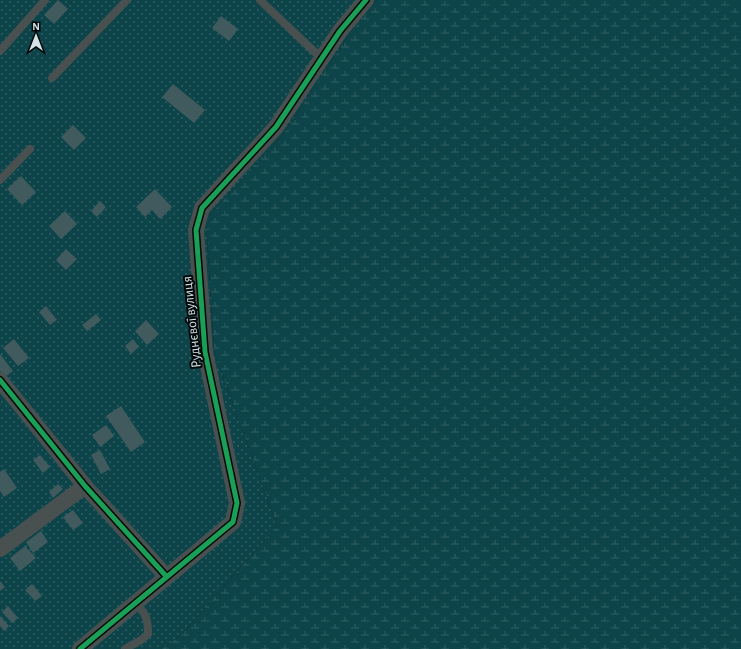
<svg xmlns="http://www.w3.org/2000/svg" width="741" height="649" font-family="'Alegreya Sans',sans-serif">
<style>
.wetland{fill:url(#wetland-marsh)}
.garden{fill:url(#garden-dots)}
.building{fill:#415a5d}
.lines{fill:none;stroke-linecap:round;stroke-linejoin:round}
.service{stroke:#495050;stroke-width:8}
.minor{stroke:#495050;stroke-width:16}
.cycleway-casing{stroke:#010809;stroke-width:8}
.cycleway{stroke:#1a9f57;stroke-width:5}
.labels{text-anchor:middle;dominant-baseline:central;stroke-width:4;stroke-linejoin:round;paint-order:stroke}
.street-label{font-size:14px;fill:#d3e2e4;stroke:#010809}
</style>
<defs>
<pattern id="wetland-marsh" width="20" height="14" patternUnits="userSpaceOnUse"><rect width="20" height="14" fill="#0d444a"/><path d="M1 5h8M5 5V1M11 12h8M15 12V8" fill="none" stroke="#2f5f64"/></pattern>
<pattern id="garden-dots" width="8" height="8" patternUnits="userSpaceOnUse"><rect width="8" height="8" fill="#0d444a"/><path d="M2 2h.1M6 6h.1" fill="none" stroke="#2f5f64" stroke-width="1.8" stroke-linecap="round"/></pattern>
</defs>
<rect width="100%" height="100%" fill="#0c1a1c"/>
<path class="wetland" d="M377 0H741V649H161L180 636 277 526 214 351 206 219 282 136 349 34Z"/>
<path class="garden" d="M0 0H377L349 34 282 136 206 219 214 351 277 526 180 636 161 649H0Z"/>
<path class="building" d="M58 0 68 9 54 24 44 15Z
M221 16 238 29 229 41 212 28Z
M173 84 205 110 194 123 162 97Z
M73 125 86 138 74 150 61 137Z
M21 176 36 192 22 205 7 189Z
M155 189 172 207 160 219 152 210 145 217 136 207Z
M100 201 106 207 97 217 91 211Z
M65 211 77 224 61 239 49 226Z
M66 249 77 259 66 270 56 260Z
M46 306 57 320 50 325 39 312Z
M96 314 101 320 87 331 82 325Z
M146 320 159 334 147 345 135 331Z
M14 339 29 358 18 366 3 348Z
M133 339 139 347 131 354 125 346Z
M0 354 13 371 5 377 0 371Z
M121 406 145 442 131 452 106 416Z
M106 425 114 436 100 447 92 435Z
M100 450 110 469 101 474 91 455Z
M40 455 50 467 43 473 33 460Z
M4 469 17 488 4 497 0 491V472Z
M58 484 63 489 53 498 49 492Z
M73 510 83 523 73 530 63 517Z
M41 531 48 542 33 553 26 542Z
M25 546 36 558 20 571 10 558Z
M0 581 5 587 0 591Z
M32 584 42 596 35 601 25 590Z
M8 606 18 618 12 623 2 612Z
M0 616 9 626 4 631 0 626Z"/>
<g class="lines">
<path class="service" d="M260 0 321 58
M0 51 45 0
M52 78 127 0
M0 180 30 149
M125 649 141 640 148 634C148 619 146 613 135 603"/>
<path class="minor" d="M0 380 85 486 166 576
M0 549 85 486
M80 649 233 522 237 503 205 352 196 230 202 208 276 127 340 31 366 0"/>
<defs>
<path id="cycleway" d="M0 380 85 486 166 576
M80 649 233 522 237 503 205 352 196 230 202 208 276 127 340 31 366 0"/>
</defs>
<use href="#cycleway" class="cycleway-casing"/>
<use href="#cycleway" class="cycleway"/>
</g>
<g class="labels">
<g class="street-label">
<text transform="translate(192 322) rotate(-96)">Руднєвої вулиця</text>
</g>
</g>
<g transform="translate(36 36)" stroke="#010809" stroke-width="3" paint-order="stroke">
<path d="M0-3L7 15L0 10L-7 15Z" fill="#d3e2e4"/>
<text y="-6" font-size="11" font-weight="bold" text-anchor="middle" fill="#d3e2e4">N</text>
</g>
</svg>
